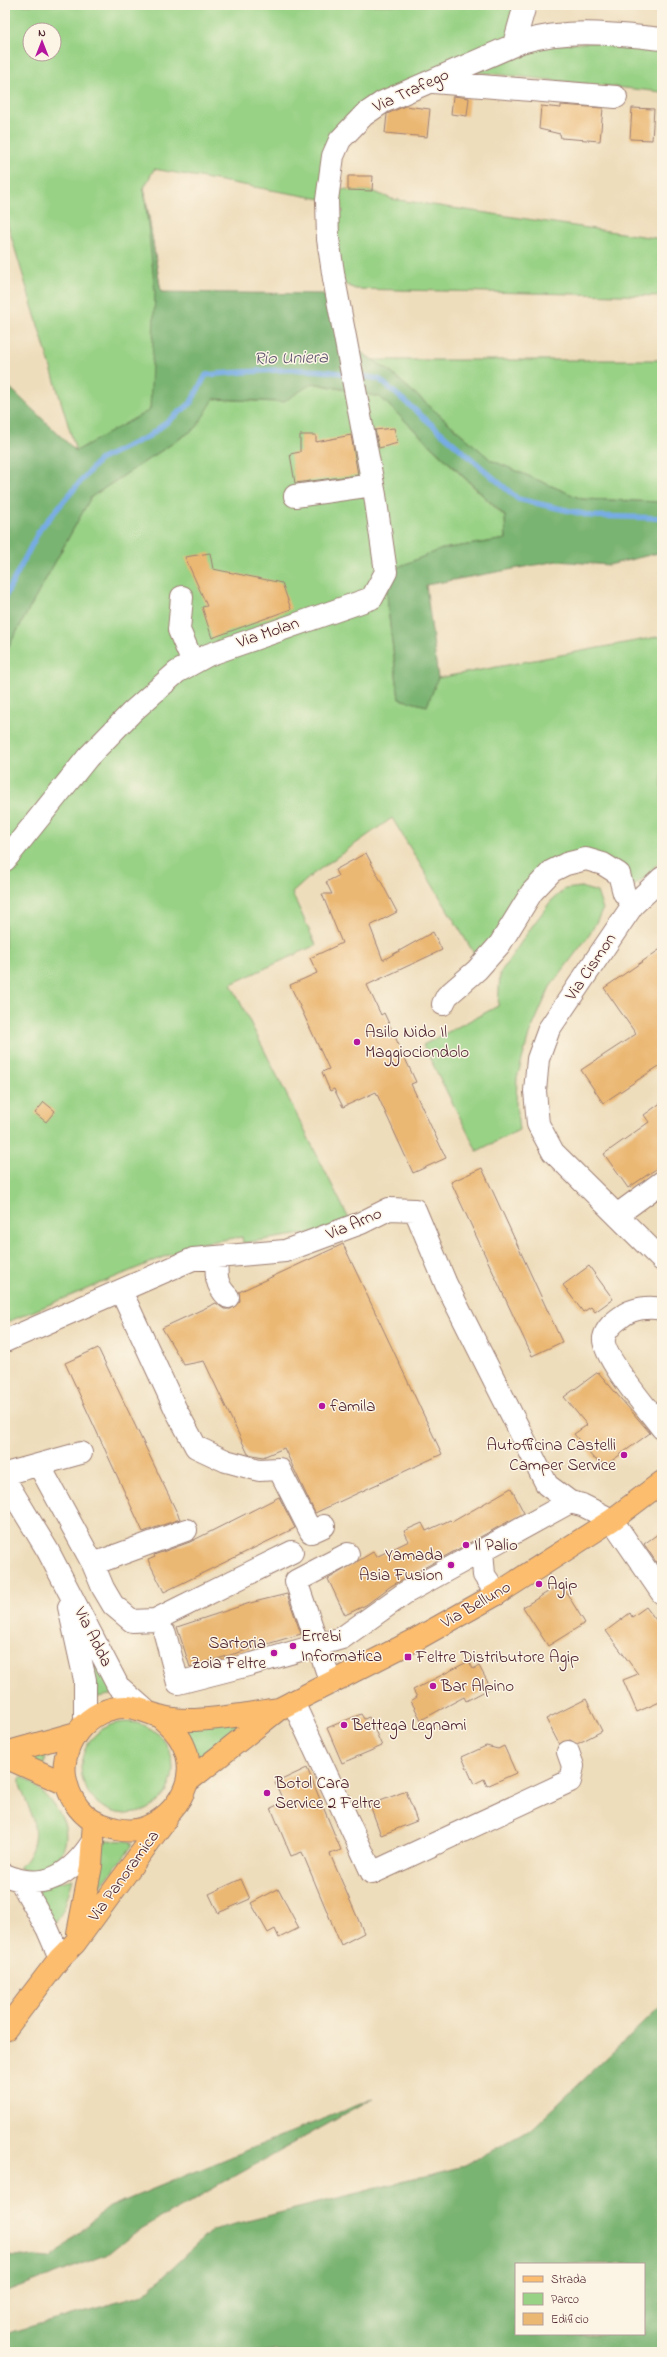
<svg xmlns="http://www.w3.org/2000/svg" width="667" height="2357" font-family="'Indie Flower',sans-serif">
<style>
.green{fill:#98d285;stroke:#717858;fill-rule:evenodd}
.forest{fill:#7ab472;stroke:#626a4e;fill-rule:evenodd}
.lines{fill:none;stroke-linecap:round;stroke-linejoin:round}
.stream{stroke:#77ace4;stroke-width:5.5}
.building{fill:#ebb873}
.minor-casing{stroke:#9c7e73;stroke-width:24}
.major-casing{stroke:#9c7e73;stroke-width:24}
.minor{stroke:#fff;stroke-width:22}
.major{stroke:#fcbd6e;stroke-width:22}
.poi-dot{fill:#b5179e;stroke:#fcf5e5;stroke-width:1.5}
.labels{text-anchor:middle;dominant-baseline:central;stroke-width:3;stroke-linejoin:round;paint-order:stroke}
.street-label{font-size:17px;fill:#4a1f2b;stroke:#fcf5e5}
.poi-label{font-size:17px;fill:#4a1f2b;stroke:#fcf5e5;text-anchor:start}
.water-label{font-size:18px;font-style:italic;fill:#5a506c;stroke:#fcf5e5}
</style>
<rect width="100%" height="100%" fill="#fcf5e5"/>
<filter id="ink" filterUnits="userSpaceOnUse"><feTurbulence type="fractalNoise" baseFrequency=".025" numOctaves="2"/><feDisplacementMap in="SourceGraphic" scale="8" xChannelSelector="R" yChannelSelector="G"/><feConvolveMatrix kernelMatrix="1 2 1 2 8 2 1 2 1" color-interpolation-filters="sRGB"/></filter>
<filter id="wash" filterUnits="userSpaceOnUse"><feTurbulence type="fractalNoise" baseFrequency=".012" numOctaves="4" result="noise"/><feDisplacementMap in="SourceGraphic" scale="16" xChannelSelector="R" yChannelSelector="G"/><feGaussianBlur stdDeviation="0.9" result="paint"/><feColorMatrix in="noise" values="0 0 0 0 0 0 0 0 0 0 0 0 0 0 0 0 0 1.4 0 .05"/><feComposite in="paint" operator="in"/></filter>
<g filter="url(#wash)">
<rect width="100%" height="100%" fill="#edb"/>
<path class="green" d="M5 5H521L507 47 662 39V92L457 70 349 129 328 188 372 191 392 199 662 239V296L355 289 334 279 327 200 154 169 144 188 161 292 150 410 76 451 5 216ZM30 30H54V54H30Z
M373 360H662V502L582 499 491 460 388 370Z
M312 383 380 397 505 517 506 539 442 549 386 572 388 609 399 699 427 706 438 678 662 636V858L647 876 624 893 619 874 566 864 481 965 392 818 313 874 292 893 316 945 231 984 349 1219 316 1232 243 1243 242 1237 195 1244 5 1323V653L91 497 190 432 213 399 275 402Z
M581 887 597 892 603 909 590 934 550 987 529 1035 517 1078 516 1104 519 1130 477 1151 423 1045 498 1006 500 973 533 925 551 901 565 889Z
M91 1652 115 1694 92 1698Z
M239 1718 244 1727 194 1768 180 1726Z
M81 1768a46 46 0 1 1 92 0a46 46 0 1 1-92 0Z
M46 1749 43 1771 22 1750Z
M21 1777C30 1779 37 1787 43 1793 51 1802 63 1815 65 1827 71 1855 47 1879 19 1868 57 1830 12 1790 21 1777Z
M100 1840 129 1841 132 1843V1846L87 1904Z
M73 1879 64 1908 56 1923 47 1919 37 1887Z"/>
<path class="forest" d="M144 188 161 292 324 294 340 338 388 370 491 460 582 499 662 502V552L609 565 557 561 426 585 438 678 427 706 399 699 388 609 386 572 442 549 506 539 505 516 380 397 313 383 283 402 214 399 196 428 91 497 5 653V383L76 451 150 410 155 292Z
M662 2005V2352H5V2334L143 2295 212 2230 464 2166 533 2128ZM516 2264H644V2334H516Z
M374 2098 132 2234 106 2255 5 2293V2255L51 2258 107 2208Z"/>
<g class="lines">
<path class="stream" d="M357 375 379 379 518 499 592 516 662 518
M5 597 40 529 99 460 149 436 190 404 206 375C252 371 300 366 346 374"/>
</g>
<g id="blocks">
<path class="building" d="M453 96 469 98 467 116 451 114Z
M561 105 603 108 600 141 561 138 560 134 539 129 541 106 561 108Z
M405 106 430 109 427 137 385 133 387 114Z
M632 108 654 109 652 140 630 139Z
M348 176H373L372 191 348 190Z
M394 428 398 443 379 448 375 430Z
M300 435H316V442L351 435 358 475 295 483 290 454 300 452Z
M210 553 213 569 282 583 291 609 212 638 202 607 207 606 185 557Z
M366 853 397 912 370 926 383 960 433 932 442 950 367 985 381 1015 384 1013 416 1082 411 1084 446 1158 413 1173 376 1092 343 1107 334 1089 330 1091 322 1072 329 1069 290 985 317 973 310 958 342 943 322 894H332L326 882 338 876 335 870Z
M662 948V1064L603 1103 581 1070 636 1034 604 988Z
M44 1102 55 1111 46 1122 35 1113Z
M662 1102V1165L628 1188 604 1154 649 1122 644 1115Z
M482 1168 562 1342 532 1356 451 1182Z
M343 1244 442 1454 315 1513 284 1448 263 1457 248 1454 204 1361 184 1365 162 1328 216 1303 224 1309H231L240 1301 239 1292Z
M589 1266 613 1299 595 1312 591 1307 583 1312 563 1285Z
M98 1348 180 1519 143 1532 65 1363Z
M598 1372 650 1433 606 1465 593 1458 574 1434 587 1425 564 1397Z
M511 1488 524 1513 391 1586 366 1605 345 1615 328 1579 373 1552 376 1557 409 1541 404 1531 422 1523 426 1531 450 1520 452 1522Z
M279 1497 295 1528 164 1592 148 1560 155 1557 154 1555 190 1542Z
M662 1531V1571L644 1544Z
M561 1584 585 1623 548 1646 523 1607Z
M287 1594 301 1634 190 1667 177 1627 250 1603Z
M646 1607 662 1628V1701L637 1712 623 1680 638 1674 606 1631 630 1613 632 1617Z
M469 1661 473 1669 479 1666 491 1688 466 1701 464 1697 421 1720 411 1701 417 1697 413 1690Z
M586 1699 602 1731 577 1744 570 1740 559 1744 546 1719Z
M361 1714 364 1719 369 1717 382 1746 342 1763 327 1728Z
M486 1746 498 1749 504 1746 516 1773 487 1786 484 1779 474 1784 462 1757Z
M307 1768 341 1850 330 1854 364 1933 341 1945 302 1852 291 1856 271 1808 284 1802 275 1783Z
M406 1791 417 1821 381 1835 370 1805Z
M241 1879 250 1899 218 1913 209 1894Z
M278 1889 299 1928 279 1938 275 1929 268 1933 251 1903Z"/>
</g>
</g>
<g filter="url(#ink)">
<use href="#blocks" fill-opacity="0" stroke="#9c7e73" stroke-width="1"/>
<g class="lines">
<defs>
<path id="minor" d="M514 44 525 5
M433 82 616 97
M295 496 373 485
M182 597 179 630 193 663
M5 860 88 757 132 712 177 672 208 655 372 598 386 572 375 495 334 279 328 239 327 200 333 156 340 140 364 115 383 102 521 42C570 28 612 34 662 39
M662 878 633 905 549 1029 538 1059 535 1091 538 1124 553 1152 662 1260
M443 1004 447 996 477 970 500 944 532 892 552 871 566 864 586 859 603 864 619 874 624 893 633 905
M617 1215 662 1182
M217 1257C216 1274 215 1285 228 1297
M121 1291 176 1410 196 1447 226 1461 259 1470 279 1469 311 1532 324 1526
M662 1309C649 1306 632 1308 621 1317 614 1322 606 1328 604 1338 601 1355 650 1412 662 1428
M5 1341 193 1259 285 1251 361 1223 389 1209 415 1210 446 1284 547 1485 570 1502 582 1505 612 1520 662 1593
M39 1465 93 1564 103 1588 113 1605 132 1621 155 1620 292 1552
M5 1474 81 1453
M5 1480 48 1551 118 1686 144 1709
M482 1550 484 1575 497 1594
M93 1564 186 1530
M69 1607 85 1680V1723
M165 1634 178 1683 252 1664 342 1638 405 1593 570 1502
M331 1683 296 1581 348 1554
M293 1702 372 1873 570 1781 573 1766 568 1752
M5 1875C44 1892 71 1875 93 1841
M21 1882 47 1928 60 1958"/>
<path id="major" d="M160 1717C169 1725 178 1733 183 1744 201 1781 173 1822 137 1830 123 1832 111 1828 98 1823 83 1817 71 1801 67 1785 55 1748 88 1705 128 1707 140 1708 148 1713 159 1716 168 1719 180 1720 189 1720 219 1720 250 1713 279 1709
M5 1753 76 1733
M5 1757 66 1784
M187 1782 279 1709 415 1640 497 1594 612 1520 662 1482
M78 1933 91 1866 94 1822
M5 2030 60 1958 75 1943 166 1819"/>
</defs>
<use href="#minor" class="minor-casing"/>
<use href="#major" class="major-casing"/>
<use href="#minor" class="minor"/>
<use href="#major" class="major"/>
</g>
</g>
<g class="poi-dot">
<circle cx="357" cy="1042" r="4"/>
<circle cx="322" cy="1406" r="4"/>
<circle cx="624" cy="1455" r="4"/>
<circle cx="466" cy="1545" r="4"/>
<circle cx="451" cy="1565" r="4"/>
<circle cx="539" cy="1584" r="4"/>
<circle cx="293" cy="1646" r="4"/>
<circle cx="274" cy="1653" r="4"/>
<rect x="404" y="1653" width="8" height="8" rx="2"/>
<circle cx="433" cy="1686" r="4"/>
<circle cx="344" cy="1725" r="4"/>
<circle cx="267" cy="1793" r="4"/>
</g>
<g class="labels">
<g class="street-label">
<text transform="translate(411 91) rotate(-25)">Via Trafego</text>
<text transform="translate(268 633) rotate(-19)">Via Molan</text>
<text transform="translate(591 967) rotate(-56)">Via Cismon</text>
<text transform="translate(354 1224) rotate(-23)">Via Arno</text>
<text transform="translate(476 1605) rotate(-30)">Via Belluno</text>
<text transform="translate(93 1637) rotate(63)">Via Adda</text>
<text transform="translate(124 1876) rotate(-54)">Via Panoramica</text>
</g>
<g class="poi-label">
<text x="365" y="1032">Asilo Nido Il<tspan x="365" dy="20">Maggiociondolo</tspan></text>
<text x="330" y="1406">famila</text>
<text x="616" y="1445" text-anchor="end">Autofficina Castelli<tspan x="616" dy="20">Camper Service</tspan></text>
<text x="474" y="1545">Il Palio</text>
<text x="443" y="1555" text-anchor="end">Yamada<tspan x="443" dy="20">Asia Fusion</tspan></text>
<text x="547" y="1584">Agip</text>
<text x="301" y="1636">Errebi<tspan x="301" dy="20">Informatica</tspan></text>
<text x="266" y="1643" text-anchor="end">Sartoria<tspan x="266" dy="20">Zoia Feltre</tspan></text>
<text x="416" y="1657">Feltre Distributore Agip</text>
<text x="441" y="1686">Bar Alpino</text>
<text x="352" y="1725">Bettega Legnami</text>
<text x="275" y="1783">Botol Cara<tspan x="275" dy="20">Service 2 Feltre</tspan></text>
</g>
<g class="water-label">
<text transform="translate(291 359) rotate(-1)">Rio Uniera</text>
</g>
</g>
<rect width="667" height="2357" fill="none" stroke="#fcf5e5" stroke-width="20"/>
<rect x="515" y="2263" width="130" height="72" fill="#fcf5e5" stroke="#b59f9b"/>
<rect x="523" y="2276" width="20" height="6" fill="#fcbd6e" stroke="#b59f9b"/>
<text x="551" y="2283" font-size="12" fill="#4a1f2b">Strada</text>
<rect x="523" y="2293" width="20" height="12" fill="#98d285" stroke="#b59f9b"/>
<text x="551" y="2303" font-size="12" fill="#4a1f2b">Parco</text>
<rect x="523" y="2313" width="20" height="12" fill="#ebb873" stroke="#b59f9b"/>
<text x="551" y="2323" font-size="12" fill="#4a1f2b">Edificio</text>
<g transform="translate(42 42)"><circle r="19" fill="#fcf5e5" stroke="#b59f9b"/>
<path d="M0-3L7 15L0 10L-7 15Z" fill="#b5179e"/>
<text y="-6" font-size="11" font-weight="bold" text-anchor="middle" fill="#4a1f2b">N</text>
</g>
</svg>
